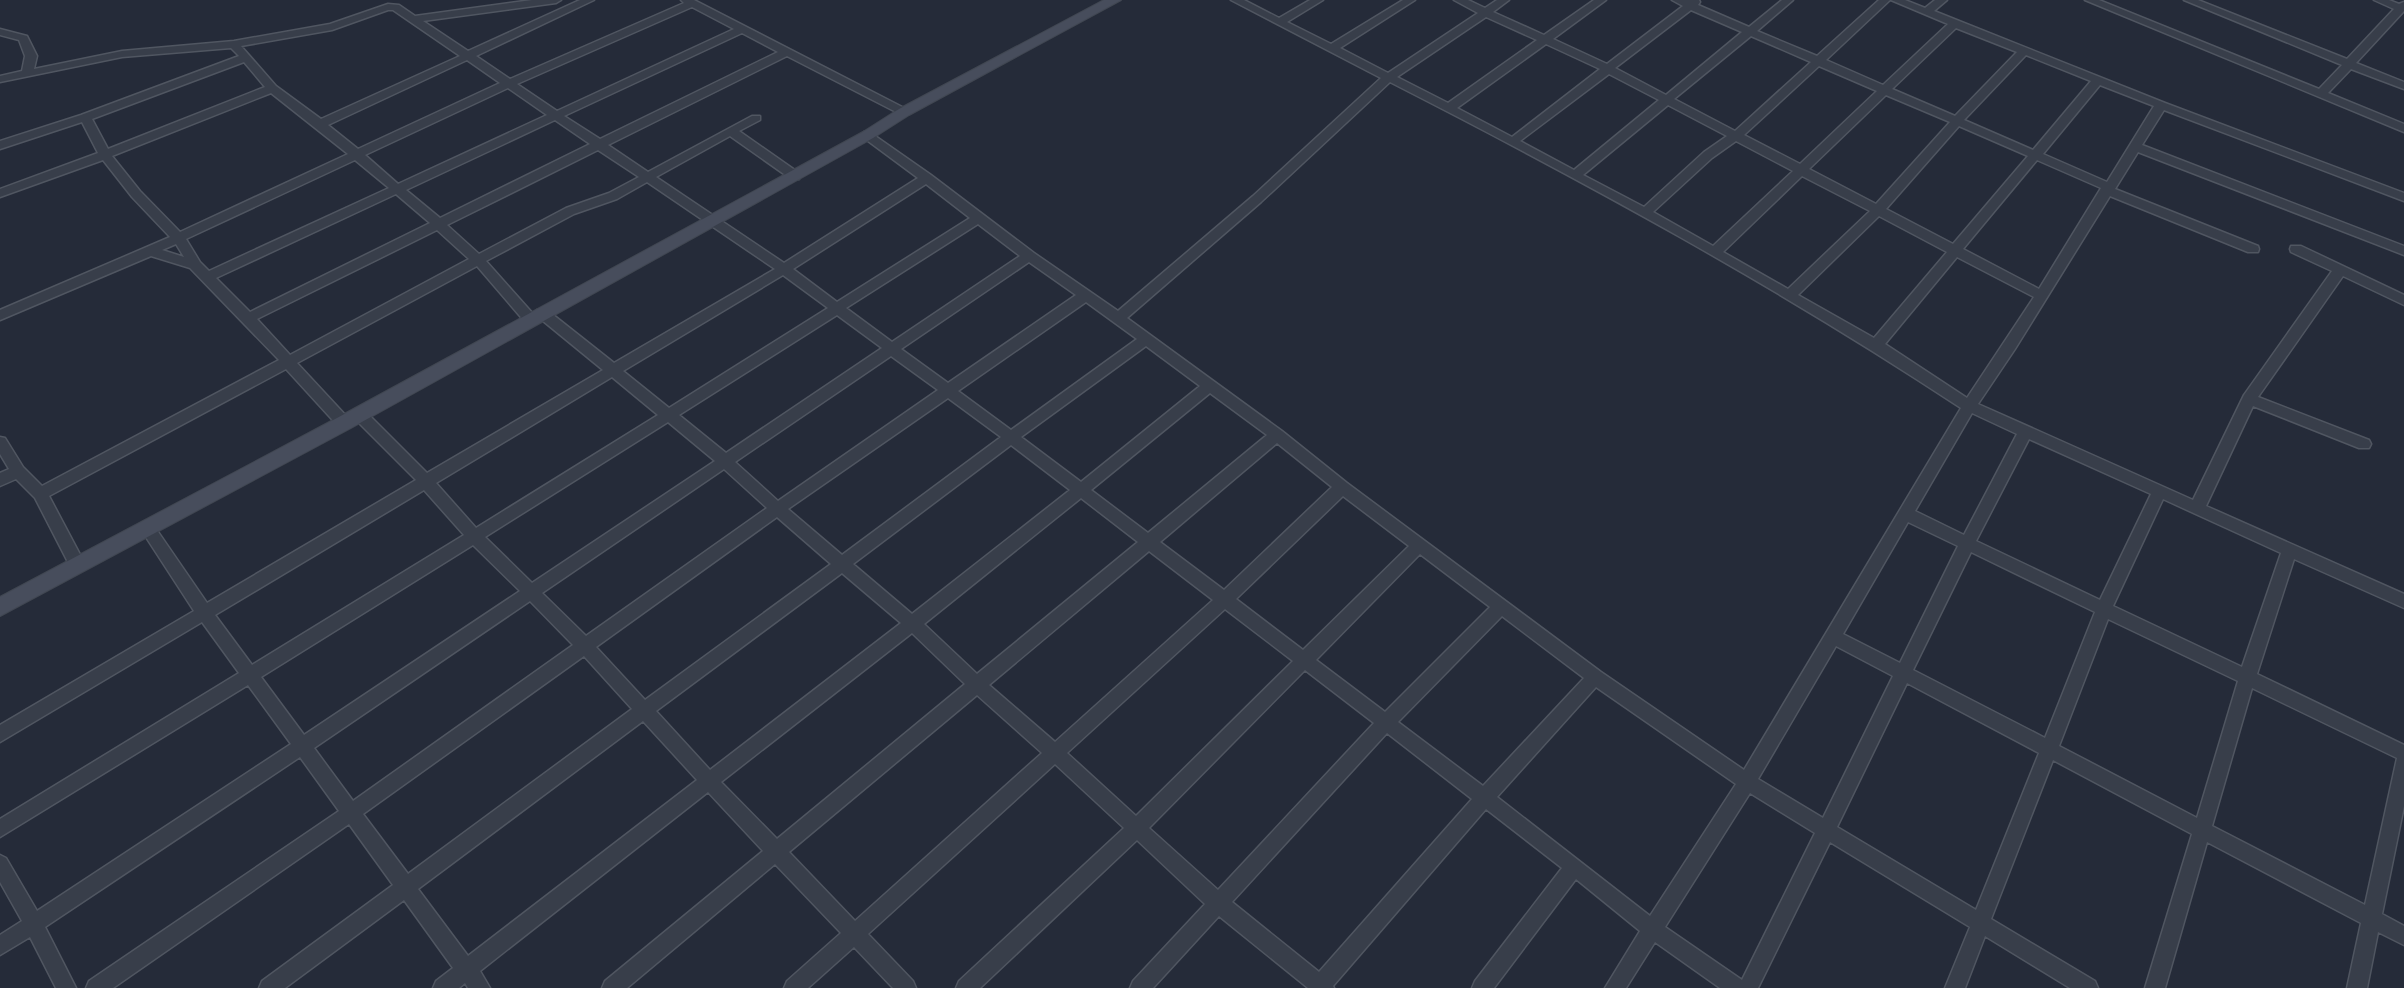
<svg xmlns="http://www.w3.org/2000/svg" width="2404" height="988" font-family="'Alegreya Sans',sans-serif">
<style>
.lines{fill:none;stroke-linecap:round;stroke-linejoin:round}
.street-casing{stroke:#505661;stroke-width:3}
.secondary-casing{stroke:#414752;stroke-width:2}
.street{fill:#383e4a;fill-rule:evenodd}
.secondary{fill:#474d5c;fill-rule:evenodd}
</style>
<rect width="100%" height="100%" fill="#252b39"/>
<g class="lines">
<defs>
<path id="street" d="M532 0H561L556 3 423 21 468 51 580 0H594L476 56 510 79 684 3 681 0H694L908 110V114H900L787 56 608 145 648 172 752 116H760V120L739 131 799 173V179H791L730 136 656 177 784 263 918 178 864 138V132L868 131 931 175 1034 253 1118 311 1253 196 1381 78 1231 0H1244L1279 18 1310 0H1323L1287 22 1331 44 1403 0H1415L1340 48 1388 73 1478 13 1454 0H1468L1485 8 1497 0H1509L1493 12 1544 35 1594 0H1606L1553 39 1607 64 1683 6 1672 0H1699L1700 2 1698 5 1749 27 1782 0H1793L1757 31 1817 56 1879 0H1890L1826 60 1883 85 1948 24 1891 0H1905L1925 8 1935 0H1947L1934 11 2165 103 2404 193V201L2164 110 2142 145 2404 246V255L2138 152 2115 189 2258 246 2259 249 2258 252H2248L2110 196 2015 349 1978 404 2193 500 2244 395 2332 271 2291 252 2290 249 2291 246H2301L2404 295V305L2343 276 2258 397 2369 440 2371 444 2369 448H2359L2253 406 2206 506 2404 594V608L2294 559 2257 674 2404 745V806L2382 914 2404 926V945L2378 932 2367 988H2347L2361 923 2207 842 2165 988H2145L2192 834 2053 760 1991 919 2095 981 2098 988H2070L1985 936 1965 988H1945L1970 927 1830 842 1758 988H1720L1655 942 1626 988H1605L1640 931 1576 879 1494 988H1472L1475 981 1562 868 1486 809 1333 986 1334 988H1308L1219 916 1153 988H1130L1133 981 1205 904 1137 840 980 988H956L959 981 1124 828 1055 764 868 934 913 981 916 988H893L854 947 808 988H784L787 981 841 933 775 864 627 988H602L605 981 763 851 708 792 480 971 490 988H468L465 983 459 988H433L436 981 453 968 404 900 285 988H259L262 981 393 885 349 824 113 988H86L89 981 339 811 300 757 45 927 76 988H56L30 937 0 955V935L22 921 0 882V855L6 858 37 911 291 744 248 685 0 837V819L239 673 202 622 0 742V725L194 611 142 531 139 527 142 523H152L207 603 416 480 354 418 352 414 354 410H364L427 473 603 370 537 316 535 313 537 310H547L614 363 775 269 647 182 617 199 574 214 486 261 535 316 537 319 535 322H525L477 266 297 363 349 419 351 423 349 427H339L286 369 49 496 85 564 83 568 77 570 71 568 35 498 16 479 0 486V473L9 469 0 454V437L5 438 23 467 42 486 279 360 190 268 151 256 0 320V310L170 237 132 197 103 160 0 197V189L98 153 82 122 0 149V141L81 115 239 56 231 48 122 57 0 82V76L22 71 25 56 19 40 0 35V29L27 36 37 56 34 69 122 51 234 41 330 24 388 4 399 5 415 16ZM692 7 734 29 557 111 517 84ZM388 10H393L460 56 321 119 276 86 241 46 332 30ZM1691 10 1742 32 1666 95 1615 68ZM1486 17 1537 40 1448 103 1397 77ZM1956 28 2017 52 1955 116 1892 89ZM742 33 778 52 600 139 564 116ZM1751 36 1811 62 1735 131 1674 99ZM1546 44 1600 69 1512 137 1457 108ZM2026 55 2091 81 2033 150 1964 120ZM467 60 500 83 358 149 328 125ZM244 62 265 87 108 149 92 119ZM1819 66 1877 91 1800 164 1744 135ZM1609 74 1659 100 1574 170 1520 141ZM1390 82C1584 181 1778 287 1961 408L1744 770 1601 672 1347 483 1282 431 1127 318 1261 202ZM2100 85 2154 106 2107 182 2043 154ZM508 88 547 115 398 184 365 155ZM271 93 348 154 180 232 140 191 112 156ZM1886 95 1950 122 1876 204 1809 169ZM1668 105 1727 136 1704 152 1644 207 1583 175ZM555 120 590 144 440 218 406 190ZM1959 126 2028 156 1953 244 1886 209ZM1736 141 1793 171 1713 246 1653 212 1712 158ZM598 150 639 177 609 193 566 208 479 254 447 225ZM355 160 389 188 209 271 200 262 186 239ZM2037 160 2101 188 2039 289 1963 249ZM1802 176 1870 211 1788 289 1723 252ZM926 184 970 218 837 302 793 269ZM396 194 430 223 250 312 216 278ZM1879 216 1947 252 1874 338 1798 295ZM978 224 1020 256 892 342 846 308ZM437 230 469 259 290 355 257 319ZM176 244 184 257 162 250ZM1957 257 2034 297 1967 398 1885 344ZM1029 262 1076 295 948 383 901 349ZM783 275 828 308 669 408 623 371ZM1086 302 1137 339 1011 430 958 391ZM837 315 882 348 726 453 679 415ZM1146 346 1200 386 1081 482 1021 437ZM891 356 938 390 778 501 735 462ZM612 377 658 415 476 528 436 483ZM1210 393 1267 435 1148 533 1091 490ZM948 398 1001 437 842 555 788 509ZM1972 413 2017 434 1964 535 1915 511ZM668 422 715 461 532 583 485 537ZM2029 439 2151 494 2100 600 1976 541ZM1277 443 1332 487 1224 590 1160 542ZM1011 445 1070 490 912 614 853 564ZM724 469 767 508 586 636 542 593ZM424 490 464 535 252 665 215 615ZM1343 496 1409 546 1303 650 1236 599ZM1081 498 1138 542 977 674 924 624ZM2163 499 2281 553 2242 667 2113 606ZM777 517 831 564 645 700 596 647ZM1908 522 1958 546 1900 663 1843 634ZM473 545 520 591 304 735 261 677ZM1149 551 1213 600 1055 742 989 685ZM1971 552 2095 612 2045 738 1913 670ZM1420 554 1490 607 1385 712 1316 660ZM842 573 901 623 710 770 656 711ZM530 601 573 645 353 801 314 748ZM1225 609 1293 661 1136 816 1067 753ZM1502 616 1584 678 1483 786 1398 722ZM2108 619 2238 681 2197 818 2059 746ZM912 633 965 684 777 839 721 782ZM1836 646 1893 676 1823 818 1758 779ZM584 656 632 709 408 874 363 814ZM1305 670 1374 723 1218 890 1149 828ZM1907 683 2039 753 1976 910 1837 827ZM1596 687 1736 784 1650 916 1497 797ZM2252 688 2397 758 2365 905 2212 826ZM977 695 1042 753 855 921 789 852ZM643 721 697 780 468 956 418 889ZM1387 733 1472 799 1319 972 1232 902ZM1750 793 1815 833 1742 980 1665 927Z
M2085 0H2099L2319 89 2342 65 2184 0H2198L2347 59 2394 9 2374 0H2389L2399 4 2404 2V11L2356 63 2404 82V89L2351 69 2328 93 2404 124V132Z"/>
<path id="secondary" d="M1104 0H1121L909 115 873 138 351 428 0 616V597L337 418 863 132 899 109Z"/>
</defs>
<use href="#street" class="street-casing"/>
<use href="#secondary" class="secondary-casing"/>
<use href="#street" class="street"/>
<use href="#secondary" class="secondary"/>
</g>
</svg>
